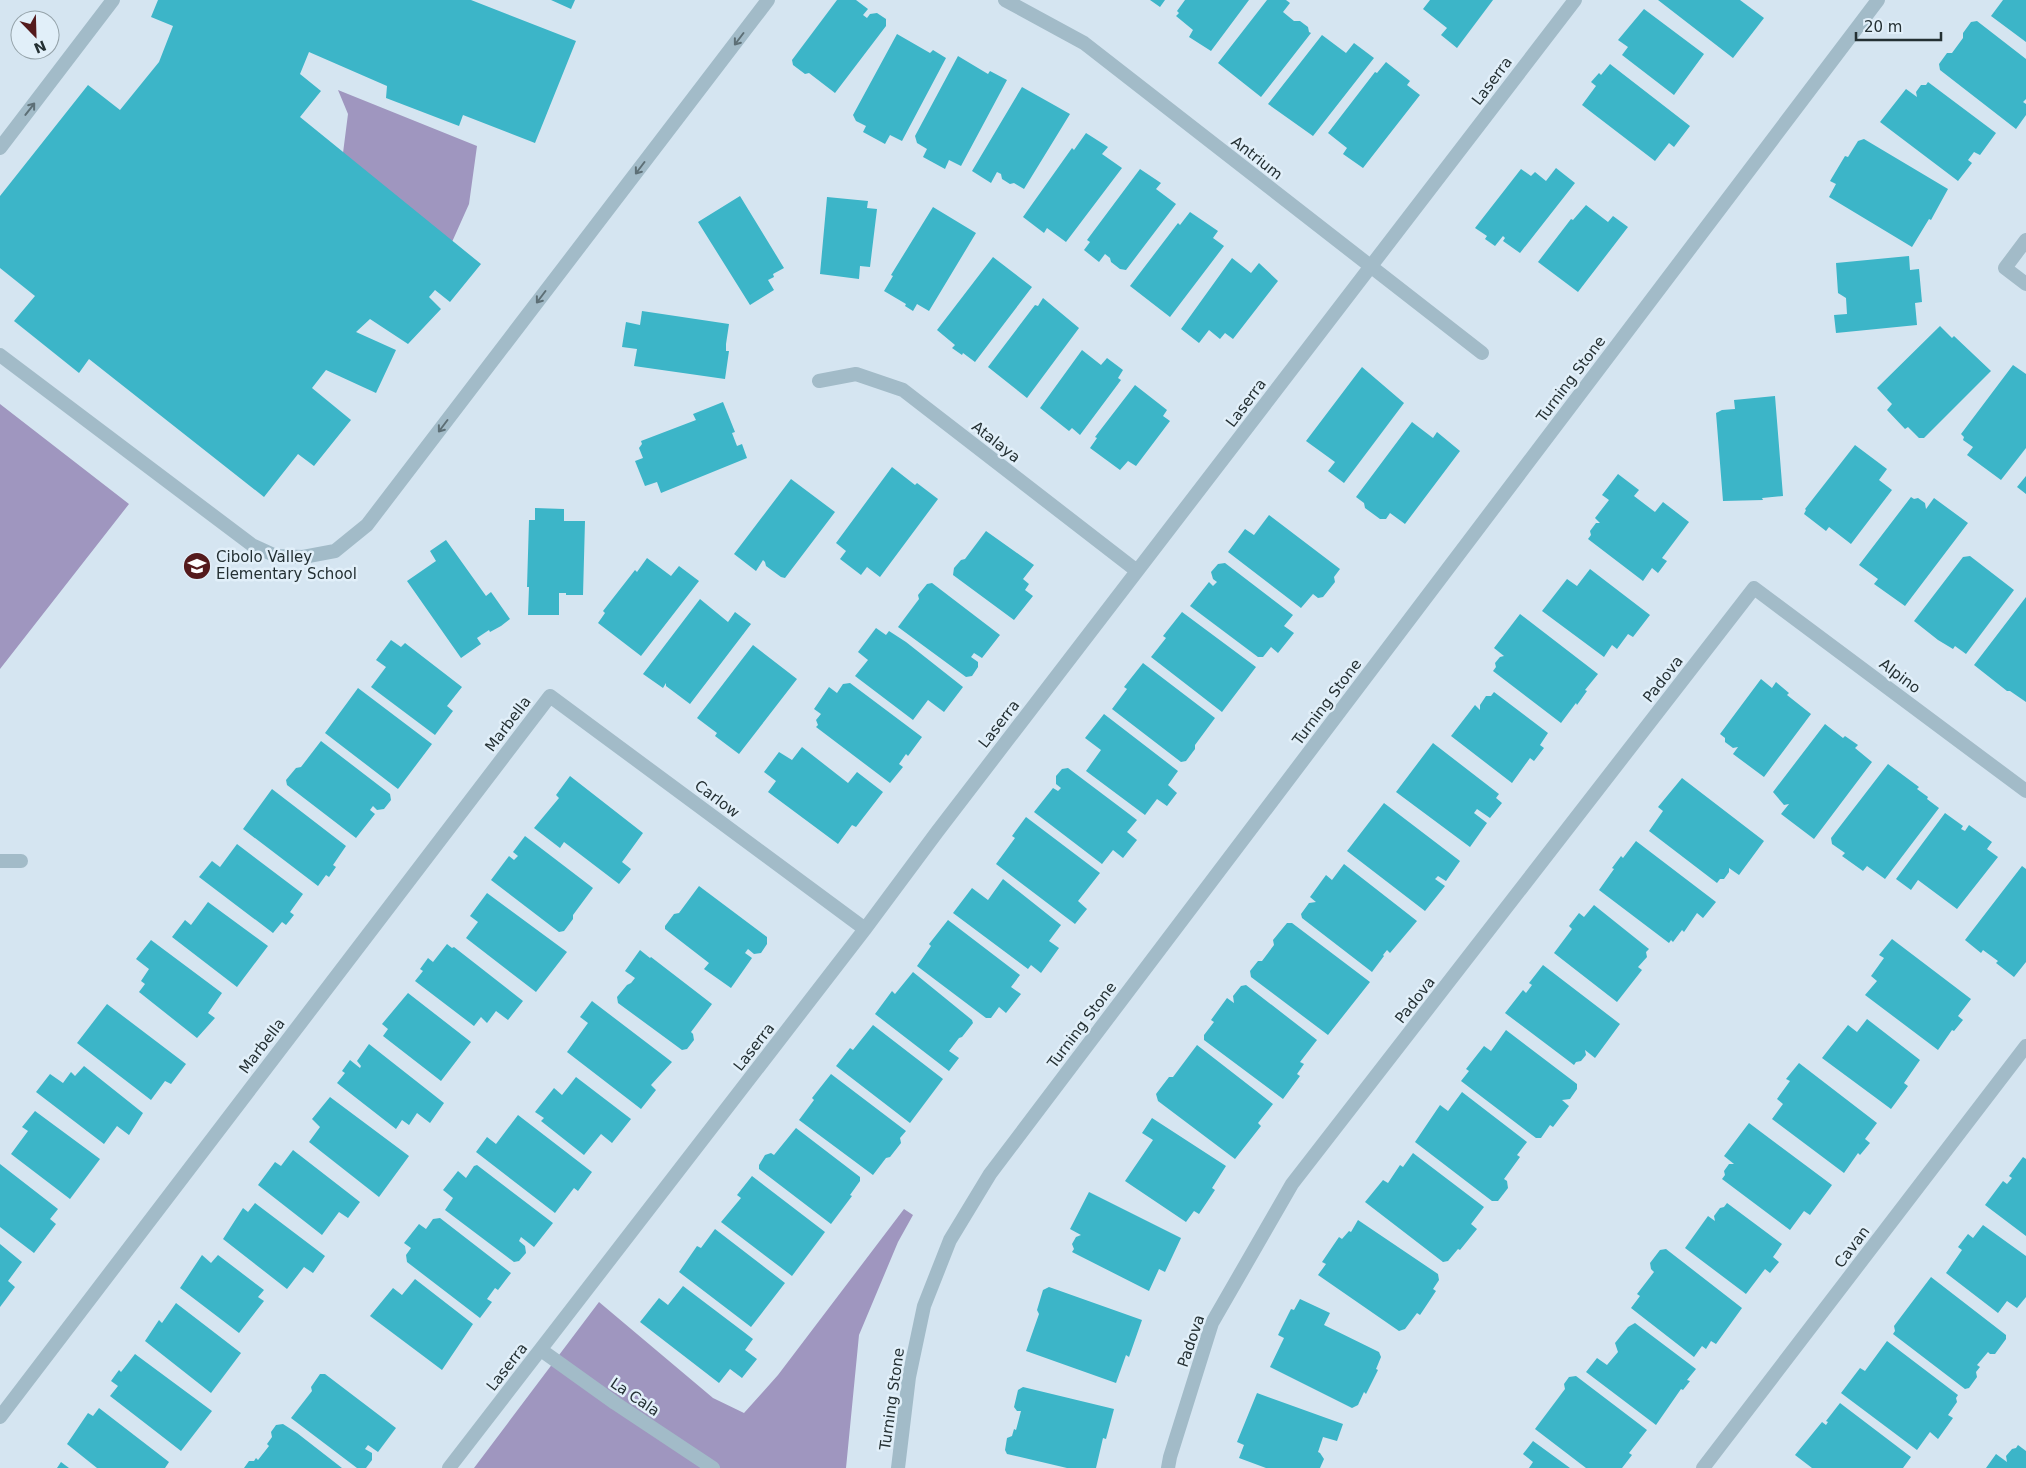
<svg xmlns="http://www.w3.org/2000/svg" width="2026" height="1468" font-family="'DejaVu Sans',sans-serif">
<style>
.green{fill:#9f96bf}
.building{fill:#3cb5c8}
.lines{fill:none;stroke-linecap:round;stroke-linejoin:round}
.service{stroke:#a2bbc8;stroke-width:14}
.minor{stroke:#a2bbc8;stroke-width:14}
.oneway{stroke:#5d6f76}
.labels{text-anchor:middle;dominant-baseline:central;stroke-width:5;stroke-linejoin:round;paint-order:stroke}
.street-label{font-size:15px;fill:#243033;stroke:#e1eff9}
.poi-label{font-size:15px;fill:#243033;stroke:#e1eff9;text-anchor:start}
</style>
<rect width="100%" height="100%" fill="#d5e5f1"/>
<path class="green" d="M338 90 477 146 469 204 452 242 343 153 348 114Z
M0 404 129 504 0 669Z
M904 1209 913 1215 898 1242 859 1335 846 1468H474L599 1302 713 1398 744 1413 778 1375Z"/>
<path class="building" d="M158 0H471L576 41 535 143 463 115 459 126 386 98 387 86 309 52 300 74 321 91 300 117 481 264 450 302 435 290 429 297 441 309 408 344 370 319 356 332 396 350 376 393 326 370 312 388 351 420 314 466 298 454 264 497 89 359 79 373 14 321 35 296 0 268V196L88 85 120 110 159 62 173 26 151 17Z
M551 0H575L571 9Z
M837 0H856L868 9 863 15 867 18 870 14 877 13 886 19V26L835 93 809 73 805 74 793 65 792 60Z
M1150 0H1165L1160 7Z
M1185 0H1249L1211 51 1189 37 1193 30 1176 16 1179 13 1177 11Z
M1267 0H1286L1290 3 1283 12 1294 21H1300L1308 27 1309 32 1311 33 1261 97 1218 63Z
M1430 0H1493L1457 48 1441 35 1447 28 1423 9Z
M1658 0H1740L1764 18 1733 58Z
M2003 0H2026V42L1991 16Z
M1644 9 1704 54 1674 95 1622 55 1628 47 1618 40Z
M1977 21 2026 59V99L2023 102 2026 104V115L2016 129 1940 70 1939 64 1947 53H1952L1963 38V33L1971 22Z
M897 34 930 53 933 50 946 58 902 141 890 135 885 144 863 132 866 126 856 121 853 115Z
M1322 35 1346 53 1354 43 1374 58 1313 136 1268 104Z
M958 56 988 74 990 71 1007 80 961 166 949 160 945 169 923 157 927 149 917 143 915 136Z
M1386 62 1410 81 1407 85 1420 95 1363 168 1343 154 1347 148 1328 133 1375 72 1377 73Z
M1610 64 1690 126 1674 147 1669 143 1655 161 1582 105 1596 86 1591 82 1599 73 1601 75Z
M1928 82 1996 133 1980 155 1974 152 1968 160 1972 163 1958 181 1880 122 1906 89 1917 97 1916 92 1921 85H1926Z
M1022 87 1070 114 1024 189 1014 183 1010 184 1002 179 1001 174 997 172 991 183 972 171Z
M1086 133 1108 147 1102 154 1122 168 1066 242 1047 228 1044 233 1023 217 1072 148 1074 150Z
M1864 139 1948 189 1931 220 1929 219 1912 247 1829 197 1836 184 1830 181 1845 156 1848 157 1858 141Z
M1556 168 1575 183 1520 253 1503 241 1505 238 1503 236 1495 246 1485 239 1487 236 1475 228 1521 169 1531 176 1535 172 1546 181Z
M1140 169 1161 183 1156 189 1176 204 1126 270 1120 269 1111 262 1110 258 1105 254 1099 262 1084 250 1090 242 1087 240Z
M740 196 784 268 773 274 774 277 768 280 774 290 750 305 698 222Z
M827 197 868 201 867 208 877 209 870 267 860 266 859 279 820 274Z
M1586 205 1608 222 1613 216 1628 227 1578 292 1538 262 1571 219 1573 220Z
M933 207 976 233 929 311 917 304 913 311 905 306 906 304 884 291 893 276 891 275Z
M1190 212 1218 231 1213 238 1224 246 1170 317 1130 286 1178 223 1180 225Z
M1909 256 1910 270 1919 269 1922 302 1915 303 1917 325 1836 333 1834 315 1847 314 1846 298 1838 293 1836 263Z
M993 257 1032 287 975 362 963 353 962 355 952 348 955 345 937 330Z
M1232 258 1251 273 1259 263 1278 281 1233 339 1225 333 1220 339 1209 330 1199 343 1181 329Z
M1043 298 1079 328 1027 398 988 367 1035 305 1038 306Z
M642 311 729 324 726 344V351H729L725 379 634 366 637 349 622 347 626 322 640 325Z
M1940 326 1952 338 1954 336 1991 371 1924 438H1919L1908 427 1905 429 1887 410 1892 404 1877 388Z
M1082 350 1101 365 1107 358 1123 370 1118 378 1121 380 1080 435 1072 428 1069 431 1040 408Z
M2013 365 2026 374V448L2001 480 1967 455 1973 447 1963 440 1964 437 1961 434Z
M1362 367 1404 403 1344 483 1328 471 1335 462 1306 441Z
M1135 385 1167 410 1163 416 1170 421 1136 466 1128 461 1120 470 1090 448 1097 438 1095 437Z
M1775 396 1783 496 1762 498 1763 500 1723 501 1716 413 1722 410 1735 409 1734 400Z
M723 402 735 432 732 433 737 446 742 444 747 458 661 493 657 482 645 486 635 461 643 458 639 448 642 444 641 441 696 420 693 414Z
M1412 422 1433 438 1437 432 1460 451 1405 524 1390 513 1386 519H1380L1365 508 1364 503 1356 497Z
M1855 445 1887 469 1879 480 1892 490 1851 544 1829 527 1826 531 1804 514 1806 510 1805 509Z
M892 467 915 485 917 483 938 499 880 577 867 567 861 575 840 559 846 551 836 543Z
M1618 474 1639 490 1634 496 1655 512 1663 502 1689 522 1662 558 1667 561 1658 573 1652 568 1643 581 1588 539 1591 535 1590 531 1596 523H1600L1595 518 1609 500 1602 495Z
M2026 476V494L2017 487Z
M791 479 835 512 785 578 781 577 766 566 765 562 763 560 756 571 734 554Z
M1911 497 1914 499 1918 498 1925 503 1926 509 1934 498 1968 523 1905 606 1874 584 1878 579 1859 565Z
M535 508 564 509V521H585L583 595H566V593H559V615H528L529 587H527L529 520H535Z
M1269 515 1340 569 1334 577 1335 582 1323 597 1318 598 1313 594 1301 608 1228 552 1245 529 1254 535Z
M986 531 1034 565 1023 579 1029 584 1025 590 1033 596 1014 620 953 575 954 568 961 560 965 559Z
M446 540 486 596 491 592 510 619 501 626 490 632 489 630 477 638 481 644 461 658 407 581 436 561 430 551Z
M1970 556 2014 590 1966 654 1955 646 1953 649 1938 640 1914 621 1963 557Z
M647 558 671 576 679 566 699 581 641 656 598 623 605 613 603 611 635 570 637 572Z
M1225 563 1293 615 1284 626 1294 633 1278 653 1271 647 1263 657H1258L1190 606 1209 582 1213 586 1217 582 1213 579 1211 572 1218 564Z
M1590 569 1650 615 1633 637 1628 634 1617 649 1612 645 1604 657 1542 611 1567 579 1577 586Z
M932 583 1000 635 982 658 974 653 971 657 978 662V667L972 676 966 677 898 627 919 599 918 595 927 584Z
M2026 597V702L2010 691H2007L1974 665Z
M700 599 728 622 735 612 751 624 690 704 666 686V683L663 688 643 674Z
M1182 612 1256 667 1222 712 1151 657 1166 638 1163 636Z
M1520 614 1598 674 1585 690 1587 691 1577 705 1576 703 1561 723 1493 671 1496 667 1495 663 1500 657 1504 656 1494 648Z
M876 628 886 635 889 631 906 642 963 687 944 712 928 700 913 720 855 676 868 660 858 652Z
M391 640 401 647 405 643 462 687 447 706 453 711 435 735 371 687 386 667 376 660Z
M753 645 797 679 739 754 715 736 717 733 697 718Z
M1143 663 1215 718 1195 745V749L1186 761 1181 762 1112 709 1127 689 1124 687Z
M1761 679 1772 688 1776 682 1789 693 1787 695 1811 714 1764 777 1733 754 1738 747 1733 748 1725 742V738L1720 734Z
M850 683 922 737 908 756 906 754 899 764 903 767 890 783 816 727 818 725 816 720 821 714 814 709 829 687 837 693 843 684Z
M358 688 432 744 398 789 325 733Z
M1494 692 1548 733 1540 745 1544 748 1534 761 1530 758 1512 783 1451 736 1475 705 1480 710V705L1486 696H1491Z
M1104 714 1178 771 1168 785 1177 793 1167 806 1157 799 1145 815 1086 771 1101 750 1085 738Z
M1825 724 1843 738 1845 736 1858 745 1855 748 1872 762 1814 839 1781 814 1789 804 1784 805 1773 792Z
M321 741 390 794 391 800 384 809 377 810 373 806 370 810 375 814 356 838 287 785 286 780 296 768 301 767Z
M1433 743 1499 794 1496 798 1502 803 1490 818 1477 809 1474 813 1487 823 1470 847 1396 792Z
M802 747 848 783 857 772 883 792 856 827 852 825 838 844 768 792 776 781 764 772 779 752 792 760Z
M1888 764 1919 787 1917 789 1928 797 1927 799 1939 808 1885 879 1867 866 1863 871 1842 856 1845 853 1832 844 1831 838Z
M1068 768 1137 820 1127 832 1137 840 1123 858 1113 850 1102 864 1034 812 1053 788 1058 791 1061 788 1056 784V776L1062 769Z
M570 776 643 833 622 862 631 869 619 884 564 842 560 848 534 828 559 798 556 795Z
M1682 778 1764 841 1739 875 1729 868V872L1724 879H1720L1717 883 1649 831 1663 811 1658 807Z
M272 789 346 846 333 865 336 867 329 877 326 875 318 886 243 829Z
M1384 803 1460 861 1446 881 1438 876 1435 879 1445 886 1425 911 1347 851Z
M1945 813 1963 826 1961 829 1965 831 1969 825 1992 842 1987 849 1998 857 1957 909 1918 880 1911 890 1896 879Z
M1026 817 1100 873 1078 901 1087 909 1075 924 996 864 1015 838 1012 836Z
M525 836 593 888 573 915V919L564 931 559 932 491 880 509 856 514 860 518 856 513 852Z
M1636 841 1716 902 1703 918 1697 913 1684 932 1682 930 1673 942 1671 940 1669 943 1599 890 1614 869 1612 868 1621 856 1623 858Z
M237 844 303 894 290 912 294 915 286 925 282 922 273 933 199 877 212 861 220 867Z
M1344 864 1417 921 1390 953 1387 950 1383 955 1384 956 1372 972 1302 918 1301 914 1309 903 1316 902 1310 897 1326 875 1332 880Z
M2022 866 2026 869V962L2014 977 1996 963 1998 961 1983 950 1981 953 1965 940Z
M1003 879 1061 925 1049 941 1059 948 1041 973 1031 965 1028 969 953 913 972 888 988 900Z
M699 886 767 937V944L761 953 754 954 748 949 745 953 752 958 731 988 704 969 709 963 665 929V926L674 914 679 913Z
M487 893 567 952 536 992 466 938 478 922 470 916Z
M208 902 268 946 237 987 172 937 185 920 191 925Z
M1594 905 1649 949 1646 952 1647 957 1638 967 1642 970 1617 1002 1554 953 1572 929 1569 926 1579 913 1584 917Z
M948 920 1020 975 1011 987 1021 994 1006 1013 999 1007 991 1018H986L917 966 931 946 929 944Z
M1287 923H1292L1370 982 1328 1035 1251 977 1250 971 1258 961H1262L1274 945 1273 940Z
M1892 939 1971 999 1958 1016 1963 1020 1954 1031 1952 1030 1938 1050 1865 995 1877 981 1871 976 1884 958 1879 955Z
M151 940 222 993 208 1013 215 1018 197 1038 139 992 145 984 141 981 149 969 136 959Z
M447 944 452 948 454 947 523 1001 508 1020 496 1011 487 1023 481 1017 474 1026 415 981 423 971 420 969 428 958 433 962Z
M640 950 650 958 651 957 712 1004 691 1032 693 1034 694 1040 687 1049 682 1050 618 1003 617 997 627 985 631 983 635 978 625 971Z
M1543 965 1620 1024 1595 1058 1585 1050 1586 1055 1581 1061 1576 1062 1574 1065 1505 1013 1523 990 1526 993 1532 985 1529 983Z
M913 972 972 1020 973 1023 962 1037 959 1038 949 1051 959 1058 949 1071 875 1014 892 991 895 994Z
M1246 985 1317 1040 1300 1062 1304 1064 1297 1074 1300 1076 1283 1099 1204 1040V1035L1214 1022 1211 1020 1227 998 1234 1003 1233 996 1241 986Z
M408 993 471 1042 441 1081 383 1036 388 1029 382 1024Z
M592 1001 672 1062 651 1085 656 1090 641 1109 567 1052 588 1023 580 1017Z
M107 1004 186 1064 171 1084 165 1081 151 1100 77 1043Z
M1867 1019 1920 1060 1904 1083 1908 1086 1891 1109 1822 1058 1848 1025 1857 1032Z
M873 1025 943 1079 910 1123 836 1066 850 1048 853 1050Z
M1506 1030 1577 1084V1089L1570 1099 1562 1100 1569 1106 1553 1127 1550 1125 1541 1138H1536L1461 1081 1469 1071 1466 1069 1484 1046 1491 1051Z
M369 1044 444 1103 430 1123 417 1113 409 1125 402 1120 396 1129 337 1083 345 1073 342 1071 350 1060 360 1068 361 1066 357 1061Z
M1197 1045 1273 1104 1258 1123 1261 1126 1235 1159 1158 1101 1156 1094 1169 1077H1173Z
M1799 1063 1877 1123 1865 1139 1870 1143 1860 1155 1858 1153 1844 1173 1772 1119 1783 1104 1777 1099 1790 1081 1786 1079Z
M84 1066 143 1113 129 1135 117 1126 104 1144 36 1092 50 1074 63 1083 71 1072 75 1076Z
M831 1074 906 1131 900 1138 901 1143 890 1157 886 1158 873 1175 799 1120 814 1100 812 1098Z
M576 1077 631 1119 612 1143 601 1134 584 1155 541 1121 544 1118 535 1112 554 1088 562 1095Z
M1462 1092 1527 1142 1517 1155 1520 1157 1504 1179 1507 1181 1508 1188 1498 1201H1492L1415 1142 1440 1105 1448 1111Z
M330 1097 409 1156 379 1197 309 1142 320 1127 312 1119Z
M35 1111 100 1159 70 1199 11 1154 28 1131 22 1127Z
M518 1115 592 1172 578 1191 574 1188 555 1213 476 1152 487 1137 496 1144Z
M1152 1118 1226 1166 1212 1188 1215 1190 1199 1214 1194 1211 1186 1222 1125 1181 1153 1140 1142 1133Z
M1749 1123 1832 1185 1810 1215 1804 1211 1790 1230 1722 1179 1725 1175 1724 1171 1729 1164H1734L1724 1156Z
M796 1128 860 1177V1181L850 1195 852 1196 831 1224 759 1169V1165L765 1155 771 1153 774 1155Z
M293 1150 360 1202 348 1218 339 1212 322 1235 258 1185 275 1162 281 1166Z
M1413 1153 1484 1207 1471 1224 1477 1229 1460 1250 1458 1249 1448 1261 1443 1262 1365 1202 1383 1180 1388 1183 1400 1165 1403 1167Z
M2023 1157 2026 1159V1236L1985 1205 2003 1181 2007 1184 2012 1178 2009 1176Z
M0 1164 58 1209 50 1219 56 1224 34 1253 0 1227Z
M477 1165 553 1223 534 1247 521 1237 519 1241 525 1246 526 1253 519 1261 514 1262 445 1210 453 1198 443 1190 458 1171 466 1178 474 1166Z
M752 1176 825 1232 792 1276 721 1222 741 1198 737 1195Z
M1089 1192 1181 1238 1165 1272 1159 1269 1149 1291 1072 1252 1074 1249 1072 1244 1076 1237 1081 1235 1070 1229Z
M255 1203 325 1256 313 1273 304 1267 287 1289 223 1239 243 1208 248 1212Z
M1727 1203 1782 1244 1773 1257 1779 1262 1770 1273 1765 1269 1746 1294 1685 1248 1708 1216 1715 1221 1714 1216 1720 1208 1724 1207Z
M440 1218 511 1273 498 1290 495 1288 487 1299 492 1302 480 1318 407 1262 406 1255 411 1248 404 1243 419 1224 426 1229 433 1219Z
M1358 1220 1438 1274 1439 1280 1433 1289 1436 1291 1420 1315 1417 1313 1405 1329 1399 1331 1318 1275 1326 1264 1322 1262 1339 1237 1342 1239 1349 1231 1351 1232Z
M1983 1225 2026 1256V1297L2017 1308 2007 1301 1998 1313 1946 1273 1962 1250 1958 1247 1968 1234 1973 1238Z
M715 1229 785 1283 751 1327 679 1272 697 1246 701 1248Z
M0 1244 22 1262 8 1281 15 1287 0 1307Z
M1666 1249 1742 1308 1716 1344 1711 1341 1706 1349 1702 1346 1694 1357 1631 1308 1640 1296 1637 1294 1654 1272 1651 1269 1650 1263 1660 1250Z
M202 1255 211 1263 218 1255 264 1290 258 1297 264 1301 239 1333 180 1288Z
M1931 1277 2006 1335V1339L1995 1354H1990L1988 1352 1977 1365 1980 1367 1976 1372 1977 1377 1969 1388 1965 1389 1893 1334 1895 1331 1894 1326Z
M415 1279 473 1324 442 1370 370 1316 393 1288 402 1295Z
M683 1286 753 1339 745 1350 757 1359 742 1378 730 1369 719 1383 640 1322 659 1298 668 1305Z
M1049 1287 1142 1320 1129 1357 1126 1355 1116 1383 1026 1351 1039 1314 1037 1310 1043 1290Z
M1300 1299 1330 1313 1324 1325 1379 1352 1381 1357 1376 1369 1378 1370 1366 1394 1364 1392 1358 1405 1352 1408 1270 1367 1284 1338 1278 1335 1291 1309 1294 1310Z
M176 1303 241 1353 211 1393 145 1341 159 1320 162 1323Z
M1635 1323 1696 1369 1687 1380 1690 1381 1683 1390 1681 1389 1656 1425 1586 1372 1597 1358 1607 1365 1618 1352 1615 1343 1628 1327Z
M1887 1341 1958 1395 1956 1398 1957 1402 1948 1415 1953 1418 1938 1439 1930 1432 1917 1450 1841 1393 1860 1368 1865 1371Z
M135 1354 212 1411 181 1451 110 1396 118 1386 111 1381 119 1370 121 1372Z
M320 1374H325L396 1428 378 1452 368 1445 365 1449 372 1453V1460L366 1468H357L291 1418 312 1391 311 1387Z
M1576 1376 1647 1430 1629 1453 1632 1455 1622 1468H1586L1535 1429 1565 1389 1564 1384 1569 1377Z
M1023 1387 1114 1409 1106 1439 1103 1438 1096 1468H1067L1007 1454 1005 1450 1007 1438 1012 1436 1014 1429 1016 1430 1021 1411H1017L1014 1407 1018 1390Z
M1257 1393 1343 1424 1337 1441 1323 1437 1318 1452 1320 1453 1324 1459 1320 1468H1266L1239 1458 1244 1445 1237 1442Z
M1840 1403 1911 1457 1903 1468H1812L1795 1455 1822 1422 1826 1425 1828 1422 1826 1421Z
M99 1408 169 1462 165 1468H97L67 1444 88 1413 93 1416Z
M283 1424 297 1433 342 1468H244L249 1461H254L256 1458 258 1460 269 1446 267 1444 272 1437 271 1432 276 1425Z
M1533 1441 1570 1468H1529L1533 1462 1523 1454Z
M2018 1445 2026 1451V1468H1986L1996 1454 2007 1462 2006 1456 2012 1449 2016 1448Z
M61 1462 69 1468H57Z"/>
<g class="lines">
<path class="service" d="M0 148 113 0
M0 355 252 545 276 556 303 557 335 551 367 525 768 0
M0 861H21"/>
<path class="minor" d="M1005 0 1084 43 1482 353
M2026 240 2005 268 2026 284
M819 381 856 374 903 390 1137 571
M541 1350 615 1403 713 1468
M0 1417 550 696 865 929
M449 1468 865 929 937 832 1575 0
M898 1468 909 1377 924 1306 950 1240 990 1174 1878 0
M1168 1468 1170 1457 1212 1323 1292 1184 1754 588 2026 791
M1703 1468 2026 1046"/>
</g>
<defs><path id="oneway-shaft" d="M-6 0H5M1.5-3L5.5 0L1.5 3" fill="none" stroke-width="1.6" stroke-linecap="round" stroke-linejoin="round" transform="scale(1.25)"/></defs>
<g class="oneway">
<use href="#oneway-shaft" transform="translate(739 39) rotate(127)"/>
<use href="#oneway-shaft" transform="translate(30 109) rotate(-52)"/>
<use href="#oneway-shaft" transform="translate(640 168) rotate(127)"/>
<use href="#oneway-shaft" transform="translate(541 297) rotate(127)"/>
<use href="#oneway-shaft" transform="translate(443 426) rotate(127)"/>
</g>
<defs>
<symbol id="school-disc" viewBox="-11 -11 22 22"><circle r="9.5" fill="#541a1c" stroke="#e1eff9"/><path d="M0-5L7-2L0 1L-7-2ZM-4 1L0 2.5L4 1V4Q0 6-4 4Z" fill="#fff"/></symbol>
</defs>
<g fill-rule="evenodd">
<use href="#school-disc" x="181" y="550" width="32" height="32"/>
</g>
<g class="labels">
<g class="street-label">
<text transform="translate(1492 81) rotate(-53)">Laserra</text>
<text transform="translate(1257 158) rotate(38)">Antrium</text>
<text transform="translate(1571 379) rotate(-53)">Turning Stone</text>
<text transform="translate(1246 403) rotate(-53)">Laserra</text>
<text transform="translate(996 442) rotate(38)">Atalaya</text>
<text transform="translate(1900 676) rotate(37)">Alpino</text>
<text transform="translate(1663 679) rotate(-52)">Padova</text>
<text transform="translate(1327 702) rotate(-53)">Turning Stone</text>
<text transform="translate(508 724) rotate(-53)">Marbella</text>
<text transform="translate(999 724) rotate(-52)">Laserra</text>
<text transform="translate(717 799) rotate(37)">Carlow</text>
<text transform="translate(1415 1000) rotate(-52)">Padova</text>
<text transform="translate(1082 1025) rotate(-53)">Turning Stone</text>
<text transform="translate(262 1046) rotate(-53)">Marbella</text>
<text transform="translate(754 1047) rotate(-52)">Laserra</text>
<text transform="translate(1852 1247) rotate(-53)">Cavan</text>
<text transform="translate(1191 1341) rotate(-71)">Padova</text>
<text transform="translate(507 1367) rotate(-52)">Laserra</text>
<text transform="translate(635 1397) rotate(34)">La Cala</text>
<text transform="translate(892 1399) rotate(-82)">Turning Stone</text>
</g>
<g class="poi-label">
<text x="216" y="557">Cibolo Valley<tspan x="216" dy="17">Elementary School</tspan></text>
</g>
</g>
<g transform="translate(35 35) rotate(157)"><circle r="24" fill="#e1eff9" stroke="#95a3aa"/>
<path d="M0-4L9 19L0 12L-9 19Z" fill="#541a1c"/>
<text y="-8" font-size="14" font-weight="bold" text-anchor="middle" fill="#243033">N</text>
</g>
<path d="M1856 32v8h85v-8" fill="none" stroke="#243033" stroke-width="2.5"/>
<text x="1864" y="32" font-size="15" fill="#243033" stroke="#e1eff9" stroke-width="4" paint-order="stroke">20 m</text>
</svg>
